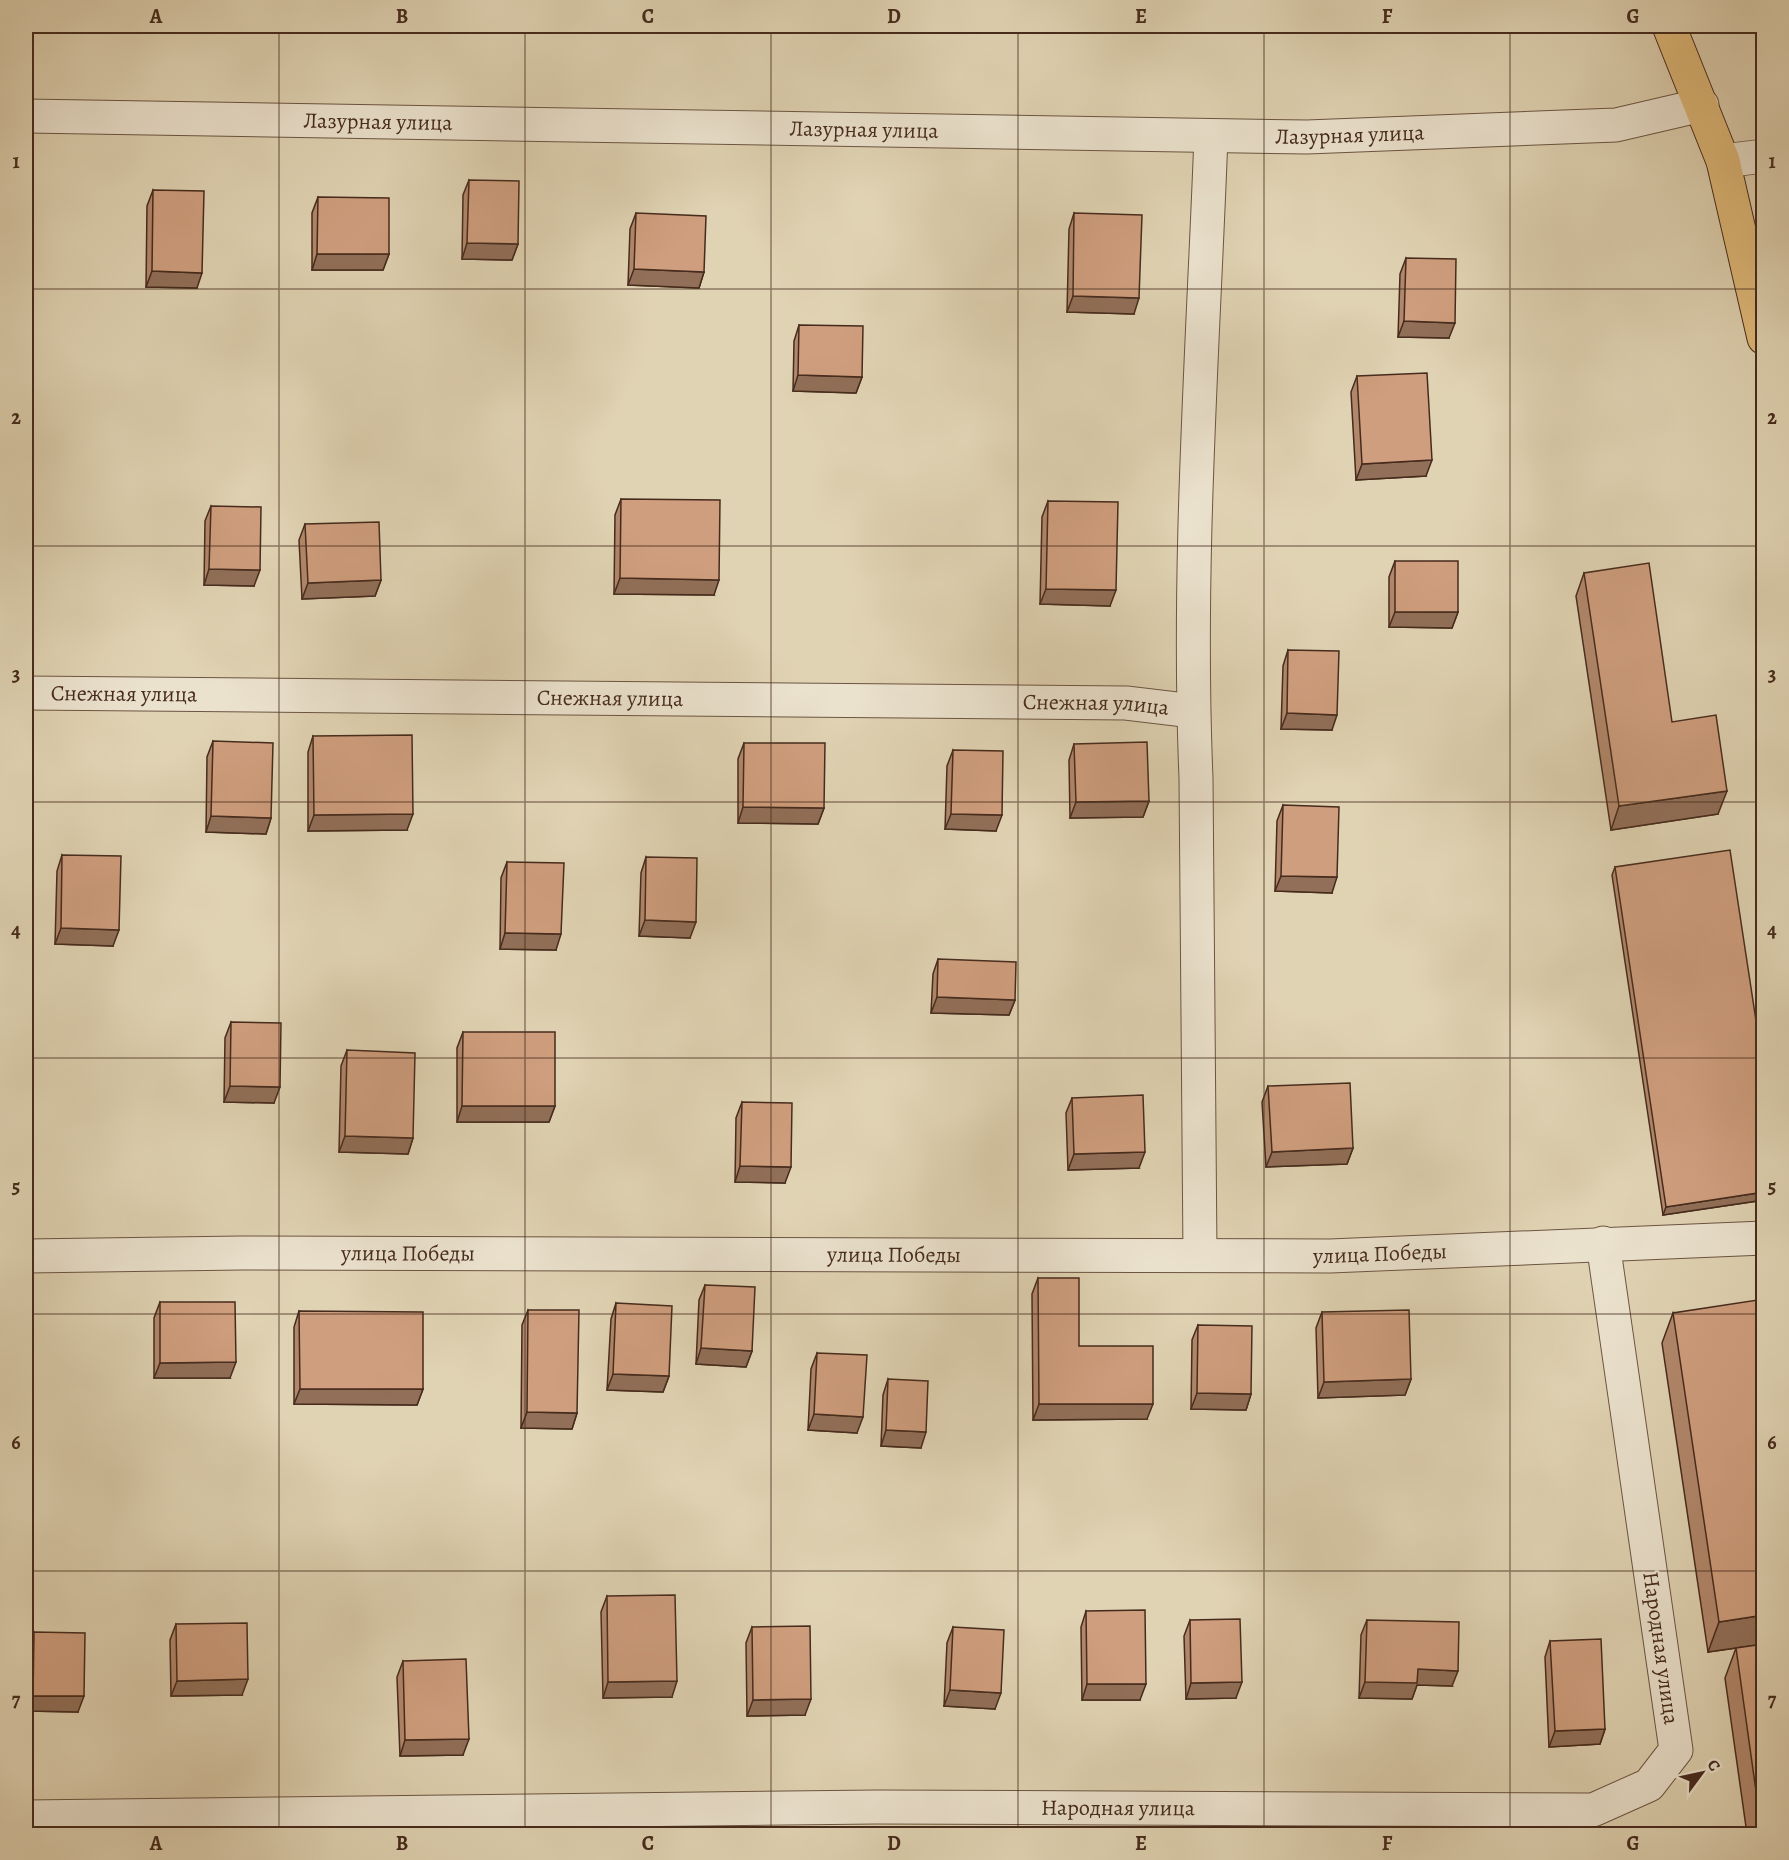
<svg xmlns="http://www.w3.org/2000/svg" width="1789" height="1860" font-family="Alegreya,serif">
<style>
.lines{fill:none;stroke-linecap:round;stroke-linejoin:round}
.street-casing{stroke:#6c5542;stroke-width:35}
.primary-casing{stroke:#462b1d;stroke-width:35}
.street{stroke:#ebe2ce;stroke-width:33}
.primary{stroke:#e0ba7a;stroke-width:33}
.wall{fill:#b2886c;stroke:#462b1d;stroke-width:1.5}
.shaded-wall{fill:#916f58;stroke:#462b1d;stroke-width:1.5}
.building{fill:#cf9e7e;stroke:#462b1d;stroke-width:1.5}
.grid{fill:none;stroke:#462b1d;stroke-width:1.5;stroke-opacity:0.55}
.labels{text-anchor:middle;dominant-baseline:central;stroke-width:4.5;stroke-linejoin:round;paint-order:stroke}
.street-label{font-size:22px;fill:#462b1d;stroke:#ebe2ce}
.neatline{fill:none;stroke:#462b1d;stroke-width:2}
.grid-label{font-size:20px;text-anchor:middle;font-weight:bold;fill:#462b1d}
</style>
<rect width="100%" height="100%" fill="#e0d3b3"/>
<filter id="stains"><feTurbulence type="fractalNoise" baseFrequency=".00333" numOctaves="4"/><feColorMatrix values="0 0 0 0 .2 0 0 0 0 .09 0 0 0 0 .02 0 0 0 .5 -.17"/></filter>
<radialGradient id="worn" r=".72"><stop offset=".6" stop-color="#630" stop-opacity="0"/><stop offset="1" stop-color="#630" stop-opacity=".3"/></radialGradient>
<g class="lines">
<defs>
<g id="street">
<path id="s1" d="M26 116 1307 137 1616 125 1702 105"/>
<path d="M1723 161 1764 156"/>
<path id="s2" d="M26 693 1126 703 1193 711"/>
<path d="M1200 1255 1196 778C1187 565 1203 349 1211 136"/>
<path id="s3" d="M26 1256 241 1253 1330 1256 1764 1238"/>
<path id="s4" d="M26 1817 877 1807 1593 1810 1649 1785 1676 1750 1603 1243"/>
</g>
<path id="primary" d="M1669 26 1723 161 1764 338"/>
</defs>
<use href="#street" class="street-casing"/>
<use href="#primary" class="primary-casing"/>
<use href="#street" class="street"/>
<use href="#primary" class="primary"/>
</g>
<path class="wall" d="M469 180 518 244 512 260 462 259 463 195Z
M153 190 197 288 146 287 147 206Z
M318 197 389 254 383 270H312V213Z
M636 213 704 272 699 288 628 285 630 229Z
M1074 213 1134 314 1067 312 1069 229Z
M1406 258 1449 338 1398 337 1400 274Z
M799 325 862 377 856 393 793 391 794 341Z
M1357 376 1426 476 1356 480 1351 392Z
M621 499 714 595 614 594 615 515Z
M1048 501 1110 606 1040 604 1042 517Z
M211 506 254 586 204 585 205 521Z
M305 524 381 580 375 596 302 599 299 540Z
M1395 561 1458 612 1452 628 1389 627V577Z
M1584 573 1672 722 1718 814 1611 830 1576 596Z
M1288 650 1332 730 1281 729 1283 666Z
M313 736 407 830 308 831V752Z
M213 741 271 818 266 834 206 832 207 757Z
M744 743 824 808 818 824 738 823V759Z
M1074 744 1149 801 1143 817 1070 818 1069 760Z
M953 750 996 831 945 829 947 766Z
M1283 805 1332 893 1275 891 1277 821Z
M62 855 113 946 55 944 57 871Z
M646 857 690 938 639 936 641 873Z
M507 862 556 950 500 949 501 878Z
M1615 867 1764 1073V1200L1663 1215 1612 875Z
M938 959 1015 1000 1009 1015 931 1013 933 974Z
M231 1022 274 1103 224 1102 225 1038Z
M463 1032 555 1106 549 1122H457V1048Z
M347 1050 413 1138 408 1154 339 1152 341 1066Z
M1268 1086 1353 1148 1347 1164 1266 1167 1262 1102Z
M1072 1098 1139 1168 1068 1170 1066 1113Z
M742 1102 785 1183 735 1182 736 1118Z
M1038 1278 1079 1346 1147 1419 1033 1420 1032 1294Z
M705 1285 752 1351 746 1367 696 1364 699 1300Z
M160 1302 230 1378H154V1318Z
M616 1303 669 1376 663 1392 607 1390 611 1319Z
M528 1310 577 1413 572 1429 521 1428 522 1325Z
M299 1311 423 1389 417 1405 294 1404V1327Z
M1322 1312 1411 1379 1405 1395 1318 1398 1316 1328Z
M1673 1313 1764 1644V1834H1747L1725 1678 1736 1648 1708 1652 1662 1343Z
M1198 1325 1251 1394 1246 1410 1191 1409 1192 1340Z
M817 1353 857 1433 808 1430 811 1369Z
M888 1379 921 1448 881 1446 883 1395Z
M607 1596 672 1697 603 1698 601 1612Z
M1086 1611 1140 1700H1082L1081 1627Z
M1190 1620 1236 1698 1186 1699 1184 1636Z
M1367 1620 1452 1686 1417 1685 1412 1699 1359 1698 1361 1635Z
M176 1624 242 1695 171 1696 170 1640Z
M752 1627 805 1715 747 1716 746 1643Z
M953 1627 995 1709 944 1706 947 1643Z
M34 1632 78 1712 27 1711 28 1648Z
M1550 1641 1605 1729 1600 1744 1549 1747 1545 1657Z
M403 1661 463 1755 400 1756 397 1677Z"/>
<path class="shaded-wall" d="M467 243 518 244 512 260 462 259Z
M317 254H389L383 270H312Z
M634 269 704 272 699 288 628 285Z
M152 271 202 273 197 288 146 287Z
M1073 296 1139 298 1134 314 1067 312Z
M1404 321 1455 323 1449 338 1398 337Z
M798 375 862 377 856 393 793 391Z
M1432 460 1426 476 1356 480 1362 464Z
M209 569 260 570 254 586 204 585Z
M620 578 719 580 714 595 614 594Z
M381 580 375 596 302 599 308 583Z
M1046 589 1116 590 1110 606 1040 604Z
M1395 612H1458L1452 628 1389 627Z
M1287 713 1337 715 1332 730 1281 729Z
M1727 791 1718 814 1611 830 1619 806Z
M1149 801 1143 817 1070 818 1076 802Z
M743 807 824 808 818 824 738 823Z
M413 814 407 830 308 831 314 815Z
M951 814 1002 815 996 831 945 829Z
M211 816 271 818 266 834 206 832Z
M1281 876 1337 877 1332 893 1275 891Z
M645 920 696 922 690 938 639 936Z
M61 928 119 930 113 946 55 944Z
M505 933 561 934 556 950 500 949Z
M937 997 1015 1000 1009 1015 931 1013Z
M230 1086 280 1087 274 1103 224 1102Z
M462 1106H555L549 1122H457Z
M345 1136 413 1138 408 1154 339 1152Z
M1353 1148 1347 1164 1266 1167 1272 1152Z
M1145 1152 1139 1168 1068 1170 1074 1154Z
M740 1166 791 1167 785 1183 735 1182Z
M1764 1192V1200L1663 1215 1666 1207Z
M701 1348 752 1351 746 1367 696 1364Z
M236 1362 230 1378H154L160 1363Z
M613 1374 669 1376 663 1392 607 1390Z
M1411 1379 1405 1395 1318 1398 1324 1382Z
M300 1389H423L417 1405 294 1404Z
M1197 1393 1251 1394 1246 1410 1191 1409Z
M1039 1404H1153L1147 1419 1033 1420Z
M527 1412 577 1413 572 1429 521 1428Z
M814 1414 863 1417 857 1433 808 1430Z
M886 1430 926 1432 921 1448 881 1446Z
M1764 1615V1644L1708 1652 1719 1622Z
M1418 1669 1458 1671 1452 1686 1417 1685 1412 1699 1359 1698 1365 1682Z
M248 1679 242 1695 171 1696 177 1681Z
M677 1681 672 1697 603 1698 608 1682Z
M1242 1682 1236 1698 1186 1699 1191 1683Z
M1087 1684H1146L1140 1700H1082Z
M950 1690 1001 1693 995 1709 944 1706Z
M33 1696H84L78 1712 27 1711Z
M811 1699 805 1715 747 1716 753 1700Z
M1605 1729 1600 1744 1549 1747 1555 1731Z
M469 1739 463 1755 400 1756 405 1740Z"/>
<path class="building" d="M469 180 519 181 518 244 467 243Z
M153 190 204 191 202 273 152 271Z
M318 197 389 198V254H317Z
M636 213 706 216 704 272 634 269Z
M1074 213 1142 215 1139 298 1073 296Z
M1406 258 1456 259 1455 323 1404 321Z
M799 325 863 326 862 377 798 375Z
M1427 373 1432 460 1362 464 1357 376Z
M621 499 720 500 719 580 620 578Z
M1048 501 1118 502 1116 590 1046 589Z
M211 506 261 507 260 570 209 569Z
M379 522 381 580 308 583 305 524Z
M1395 561H1458V612H1395Z
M1649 563 1672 722 1716 715 1727 791 1619 806 1584 573Z
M1288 650 1339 651 1337 715 1287 713Z
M412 735 413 814 314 815 313 736Z
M213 741 273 743 271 818 211 816Z
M1147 742 1149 801 1076 802 1074 744Z
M744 743H825L824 808 743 807Z
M953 750 1003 751 1002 815 951 814Z
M1283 805 1339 807 1337 877 1281 876Z
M1730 850 1764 1073V1192L1666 1207 1615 867Z
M62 855 121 856 119 930 61 928Z
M646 857 697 858 696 922 645 920Z
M507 862 564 863 561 934 505 933Z
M938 959 1016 962 1015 1000 937 997Z
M231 1022 281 1023 280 1087 230 1086Z
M463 1032H555V1106H462Z
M347 1050 415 1053 413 1138 345 1136Z
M1350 1083 1353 1148 1272 1152 1268 1086Z
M1143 1095 1145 1152 1074 1154 1072 1098Z
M742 1102 792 1103 791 1167 740 1166Z
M1038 1278H1079V1346H1153V1404H1039Z
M705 1285 755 1287 752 1351 701 1348Z
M1764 1299V1615L1719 1622 1673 1313Z
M160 1302H235L236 1362 160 1363Z
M616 1303 672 1306 669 1376 613 1374Z
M528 1310H579L577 1413 527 1412Z
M1409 1310 1411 1379 1324 1382 1322 1312Z
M299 1311 423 1312V1389H300Z
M1198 1325 1252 1326 1251 1394 1197 1393Z
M817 1353 867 1355 863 1417 814 1414Z
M888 1379 928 1381 926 1432 886 1430Z
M675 1595 677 1681 608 1682 607 1596Z
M1145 1610 1146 1684H1087L1086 1611Z
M1240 1619 1242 1682 1191 1683 1190 1620Z
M1367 1620 1459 1622 1458 1671 1418 1669 1417 1683 1365 1682Z
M247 1623 248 1679 177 1681 176 1624Z
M810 1626 811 1699 753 1700 752 1627Z
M953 1627 1004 1630 1001 1693 950 1690Z
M34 1632 85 1633 84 1696H33Z
M1601 1639 1605 1729 1555 1731 1550 1641Z
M1764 1644V1834H1762L1736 1648Z
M466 1659 469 1739 405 1740 403 1661Z"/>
<path class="grid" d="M279 26V1834M525 26V1834M771 26V1834M1018 26V1834M1264 26V1834M1510 26V1834M26 289H1764M26 546H1764M26 802H1764M26 1058H1764M26 1314H1764M26 1571H1764"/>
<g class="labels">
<g class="street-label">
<text stroke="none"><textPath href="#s1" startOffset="352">Лазурная улица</textPath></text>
<text stroke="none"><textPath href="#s1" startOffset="838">Лазурная улица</textPath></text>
<text stroke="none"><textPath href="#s1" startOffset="1324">Лазурная улица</textPath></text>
<text stroke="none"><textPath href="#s2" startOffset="98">Снежная улица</textPath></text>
<text stroke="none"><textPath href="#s2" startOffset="584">Снежная улица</textPath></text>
<text stroke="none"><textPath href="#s2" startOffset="1070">Снежная улица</textPath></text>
<text stroke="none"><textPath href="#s3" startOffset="382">улица Победы</textPath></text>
<text stroke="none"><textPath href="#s3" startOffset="1354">улица Победы</textPath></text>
<text stroke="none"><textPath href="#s3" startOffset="868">улица Победы</textPath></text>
<text transform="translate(1661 1648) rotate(82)">Народная улица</text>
<text stroke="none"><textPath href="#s4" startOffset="1092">Народная улица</textPath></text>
</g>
</g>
<rect width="1789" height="1860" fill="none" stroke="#e0d3b3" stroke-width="66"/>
<g transform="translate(1702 1773) rotate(57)" stroke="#ebe2ce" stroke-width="4.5" paint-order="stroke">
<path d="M0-4.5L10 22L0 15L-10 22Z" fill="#462b1d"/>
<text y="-9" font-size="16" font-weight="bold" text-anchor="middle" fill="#462b1d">С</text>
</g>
<rect x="33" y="33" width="1723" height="1794" class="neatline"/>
<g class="grid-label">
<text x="156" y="23">A</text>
<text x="402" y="23">B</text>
<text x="648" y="23">C</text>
<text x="894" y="23">D</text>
<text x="1141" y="23">E</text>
<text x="1387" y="23">F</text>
<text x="1633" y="23">G</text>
<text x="16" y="168">1</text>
<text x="1772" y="168">1</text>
<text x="16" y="424">2</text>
<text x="1772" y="424">2</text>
<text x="16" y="681">3</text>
<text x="1772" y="681">3</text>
<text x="16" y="937">4</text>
<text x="1772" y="937">4</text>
<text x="16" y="1193">5</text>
<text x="1772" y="1193">5</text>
<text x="16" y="1449">6</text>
<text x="1772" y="1449">6</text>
<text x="16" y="1706">7</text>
<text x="1772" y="1706">7</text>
<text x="156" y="1850">A</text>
<text x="402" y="1850">B</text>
<text x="648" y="1850">C</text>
<text x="894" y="1850">D</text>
<text x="1141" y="1850">E</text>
<text x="1387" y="1850">F</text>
<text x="1633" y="1850">G</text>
</g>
<rect width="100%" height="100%" filter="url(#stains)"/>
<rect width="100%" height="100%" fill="url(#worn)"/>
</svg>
